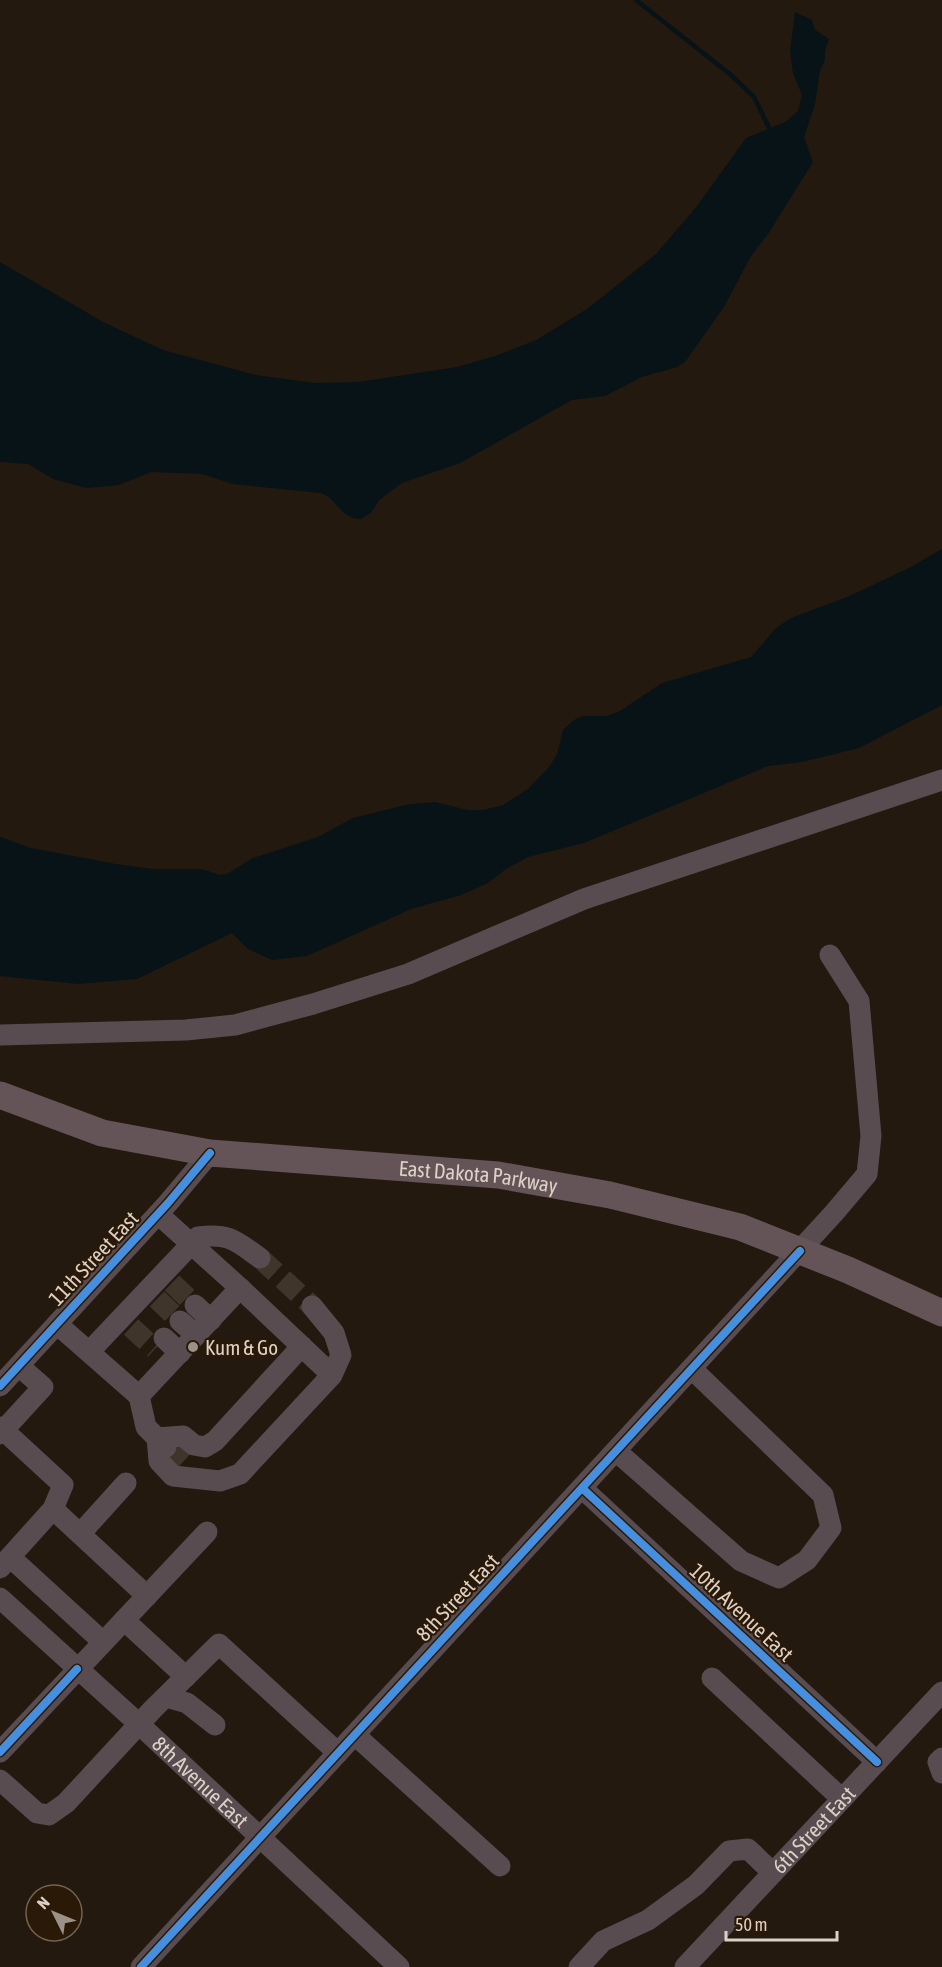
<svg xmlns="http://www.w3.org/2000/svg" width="942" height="1967" font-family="'Asap Condensed',sans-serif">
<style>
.water{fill:#071317}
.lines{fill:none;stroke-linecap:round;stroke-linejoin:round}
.stream{stroke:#071317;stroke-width:4.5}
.minor-tunnel{stroke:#3f352a;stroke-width:21;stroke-dasharray:21 10;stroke-linecap:butt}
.minor{stroke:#584c50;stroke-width:21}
.major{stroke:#645457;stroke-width:27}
.cycleway-casing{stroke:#2b1907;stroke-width:11}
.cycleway{stroke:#468fdf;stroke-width:8}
.poi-dot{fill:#9c9186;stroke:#2b1907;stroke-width:2}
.labels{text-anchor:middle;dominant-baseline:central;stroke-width:4.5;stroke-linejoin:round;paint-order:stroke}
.street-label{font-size:21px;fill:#ddd1c6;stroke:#2b1907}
.poi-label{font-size:21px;fill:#ddd1c6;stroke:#2b1907;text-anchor:start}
</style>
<rect width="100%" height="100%" fill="#23190f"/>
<path class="water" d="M795 12 812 20 815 30 829 39 825 51V60L820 70 815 104 804 137 813 162 768 234 751 256 724 307 685 362 677 367 642 377 605 396 572 400 460 463 402 483 379 500 372 512 361 519C340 519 338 499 321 493L233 484 202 474 151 472 119 485 86 488 53 479 28 464 0 462V262L103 322 163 350 256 375 315 383 358 382 457 367 495 356 536 340 587 309 631 274 656 254 697 206 746 138 785 122 798 111 802 95 793 73 790 51Z
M942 549V705L859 748 802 762 768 766 584 843 528 857 506 869 488 883 461 895 411 909 307 956 272 960 248 949 232 933 137 979 78 984 0 976V837L31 848 116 864 153 869H202L220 875 227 874 253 858 318 837 353 818 410 804 435 802 467 810H483L503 805 528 789 550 766 557 754 563 730 574 720 583 716H607L620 711 662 683 751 657 776 628 791 618 847 597 909 568Z"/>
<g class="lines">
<path class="stream" d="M636 0 731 75 754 97 771 132"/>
<path class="minor-tunnel" d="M260 1258 312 1306
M172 1283 195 1305
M157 1299 180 1321
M131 1327 155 1349
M172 1452 183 1462"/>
<g class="minor">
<path d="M0 1035 186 1030 235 1025 313 1004 408 974 584 899 942 780"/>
<path d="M240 1288 332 1375 240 1474 220 1481 173 1476 159 1461 157 1438 183 1436 194 1445 205 1447 215 1441 302 1346"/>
<path d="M195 1305 211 1320"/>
<path d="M312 1306 334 1333 341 1355 332 1375"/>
<path d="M180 1321 196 1335"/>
<path d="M57 1324 139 1396 240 1288 158 1214"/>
<path d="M164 1338 180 1353"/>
<path d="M89 1352 198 1237C229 1233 235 1240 260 1258"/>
<path d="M0 1386 168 1203 210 1153"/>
<path d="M139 1396 146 1427 166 1447"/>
<path d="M0 1427 63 1485 53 1509 0 1568"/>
<path d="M0 1434 43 1387 19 1366"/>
<path d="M616 1451 741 1561 779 1578 807 1560 831 1528 823 1495 692 1369"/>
<path d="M582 1488 877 1762"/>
<path d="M53 1509 147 1596"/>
<path d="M80 1534 126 1483"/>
<path d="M10 1557 103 1642"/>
<path id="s1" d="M0 1598 140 1725 399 1967"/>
<path d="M124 1620 186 1677"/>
<path d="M712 1678 842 1799"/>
<path d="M166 1697 187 1703 215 1725"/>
<path d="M355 1735 500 1866"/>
<path d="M0 1752 207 1532"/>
<path d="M942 1758 938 1762 942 1773"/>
<path d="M0 1780 37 1813 49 1815 66 1803 153 1709 219 1644 338 1753"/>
<path d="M141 1967 834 1213 867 1174 871 1136 859 1001 830 955"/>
<path d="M579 1967 603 1941 648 1920 696 1885 729 1851 748 1849 773 1873"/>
<path id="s2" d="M685 1967 942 1692"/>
</g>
<path class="major" id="s3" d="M0 1095 102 1133 210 1153 498 1175 610 1195 740 1227 848 1270 942 1313"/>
<defs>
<path id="cycleway" d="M0 1386 168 1203 210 1153
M582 1488 877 1762
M0 1752 77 1669
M141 1967 800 1251"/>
</defs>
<use href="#cycleway" class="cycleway-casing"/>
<use href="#cycleway" class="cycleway"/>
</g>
<circle class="poi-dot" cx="193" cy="1347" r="6"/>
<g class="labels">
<g class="street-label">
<text stroke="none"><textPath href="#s3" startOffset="488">East Dakota Parkway</textPath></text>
<text transform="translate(93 1258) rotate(-47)">11th Street East</text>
<text transform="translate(457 1597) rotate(-47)">8th Street East</text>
<text transform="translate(742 1612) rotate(43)">10th Avenue East</text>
<text stroke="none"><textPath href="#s1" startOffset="272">8th Avenue East</textPath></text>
<text stroke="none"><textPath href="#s2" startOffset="188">6th Street East</textPath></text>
</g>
<g class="poi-label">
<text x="205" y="1347">Kum &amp; Go</text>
</g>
</g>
<g transform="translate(54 1913) rotate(313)"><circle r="28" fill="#2b1907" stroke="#726353" stroke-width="1.5"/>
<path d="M0-4.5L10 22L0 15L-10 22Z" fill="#9c9186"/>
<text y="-9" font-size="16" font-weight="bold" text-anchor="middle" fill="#ddd1c6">N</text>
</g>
<path d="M726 1931v9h111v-9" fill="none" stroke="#ddd1c6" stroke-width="3"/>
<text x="735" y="1931" font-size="18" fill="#ddd1c6" stroke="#2b1907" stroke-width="4.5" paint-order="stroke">50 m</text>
</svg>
